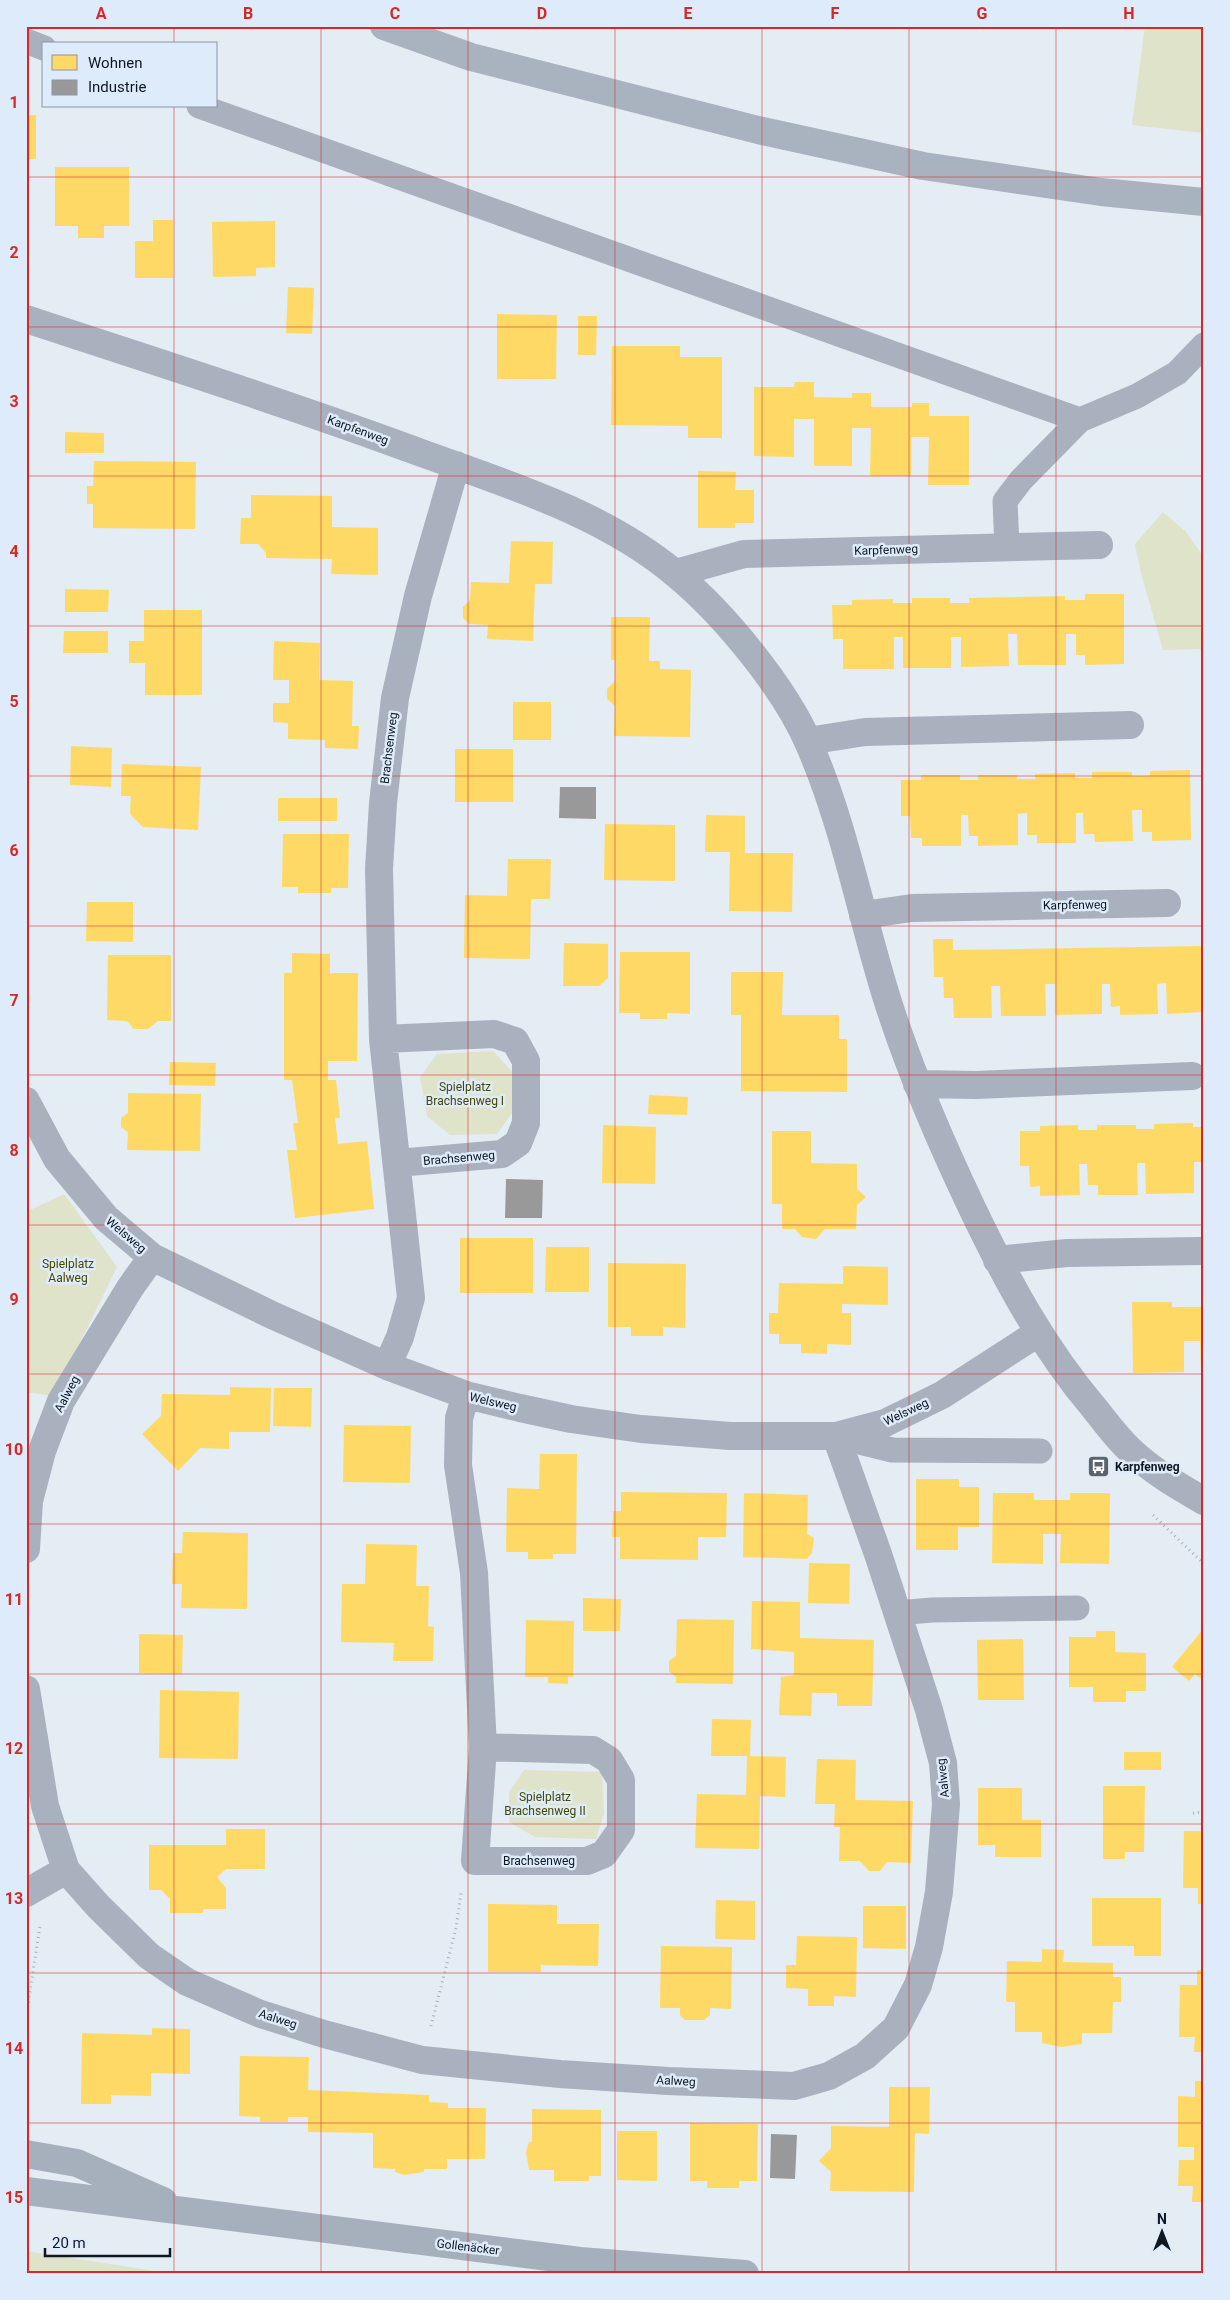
<svg xmlns="http://www.w3.org/2000/svg" width="1230" height="2300" font-family="Roboto,sans-serif">
<style>
.green{fill:#dee3c9}
.homes{fill:#ffd966}
.industry{fill:#999}
.lines{fill:none;stroke-linecap:round;stroke-linejoin:round}
.path{stroke:#a8b0b8;stroke-width:3;stroke-dasharray:1 4;stroke-linecap:butt}
.lane{stroke:#a8b1bd;stroke-width:25}
.street{stroke:#a8b1bd;stroke-width:28}
.secondary{stroke:#a6b0bd;stroke-width:28}
.primary{stroke:#a8b3bf;stroke-width:28}
.grid{fill:none;stroke:#d62828;stroke-width:1;stroke-opacity:0.55}
.labels{text-anchor:middle;dominant-baseline:central;stroke-width:5;stroke-linejoin:round;paint-order:stroke}
.street-label{font-size:12px;fill:#0f1721;stroke:#ddebfb}
.park-label{font-size:12px;fill:#484801;stroke:#ddebfb}
.poi-label{font-size:12px;font-weight:bold;fill:#0f1721;stroke:#ddebfb;text-anchor:start}
.neatline{fill:none;stroke:#d62828;stroke-width:2}
.grid-label{font-size:16px;text-anchor:middle;font-weight:bold;fill:#d62828}
</style>
<rect width="100%" height="100%" fill="#e4ecf4"/>
<path class="green" d="M1145 26H1204V133L1132 125Z
M1163 512 1186 532 1204 558V649L1163 650 1141 573 1135 544Z
M493 1051 515 1075 517 1106 497 1134 450 1135 427 1116 420 1077 437 1054Z
M64 1194 117 1267 54 1396 26 1392V1212Z
M524 1770 602 1772 604 1813 596 1839 535 1837 509 1822V1792Z
M26 2251 174 2274H26Z"/>
<path class="homes" d="M26 115H36V159H26Z
M55 167H129V226H104V238H78V226H55Z
M153 220H173V278H135V241H153Z
M275 221V267L256 268V276L213 277 212 222Z
M288 287 314 288 312 334 286 333Z
M497 314 557 315 556 379H497Z
M578 316H597L596 355H578Z
M612 346H680V357H722V438H688V426L611 425Z
M795 382H814V397L852 398V393H871V407H912V403H929V416H969V485H928L929 437H911V476H870L871 428H852V466H814V419H794V457L754 456V387H794Z
M65 432 104 433V453H65Z
M94 461 196 462 195 529 93 528V504H87V486H93Z
M698 471 736 472 735 490H754V523H735V528H698Z
M251 495 332 496V527L378 528V575L331 574 332 559 266 558V553L258 544H240L241 518H251Z
M511 541 553 542 552 584H535L533 641 487 639 488 625 469 624 463 618V607L470 600 471 582 509 583Z
M65 589 109 590 108 612H65Z
M1085 594H1124V664L1085 665V655H1076V634H1066V665H1018L1017 634H1008L1009 666 961 667V637H951V668H903V637H894V669H843V639H833L832 605H852V600L893 599V603H912V598H950V603H969V598L1065 596V600H1085Z
M144 610H202V695H145V663H129V641H144Z
M611 617H650L649 661H660V669L691 670 690 737 614 736 615 706 607 699V689L615 681V660H611Z
M64 631H108V653H63Z
M274 641 320 643 319 680 353 681 352 726H359L358 749 325 748V740L288 739V723L273 722V703H289V680H273Z
M513 702H551V740H513Z
M71 746 112 748 111 787 70 785Z
M455 749H513V802H455Z
M122 764 201 767 198 830 143 827 130 814 131 796H121Z
M1190 770 1191 840 1152 841V832H1142V810H1132L1133 841 1095 842 1094 834H1084L1083 813H1076V843H1037V835H1027V813L1018 814V845L978 846V836H969L968 815H961V846H922V838H911L910 816H901V780H921V775H960V780H978V775H1017V779H1035V774L1075 773V778H1092V772H1132V776H1150V771Z
M278 798H337V821H278Z
M706 815 745 816V853H793L792 912 729 911 730 852H705Z
M605 824 675 825V881L604 880Z
M283 834H349L348 888H331V893H298V887H282Z
M508 859H551L550 899H531L530 959 464 958 465 895 507 896Z
M87 902H133V942L86 941Z
M933 939H953V950L1204 946V1012L1167 1014 1166 983 1157 984 1158 1014 1120 1015V1006L1111 1007 1110 984H1102V1014L1055 1015V984H1045L1046 1016H1001L1000 986H991L992 1018H954L953 998H944L943 977H934Z
M564 943 608 944V978L599 986H563Z
M620 952H690V1014L667 1013V1019H640V1013H619Z
M292 953 330 954V973H358L357 1061H328V1080H336L340 1118H335L338 1144 367 1141 374 1209 295 1218 287 1150H297L293 1123H298L292 1080H284V973H292Z
M108 955H171V1021H158L148 1029H134L127 1021 107 1020Z
M731 972H783L782 1015H839V1039H847V1092L741 1091V1015H731Z
M170 1062 216 1063 215 1086 169 1085Z
M128 1093 201 1094 200 1151 127 1150 128 1132 121 1127V1118L128 1113Z
M649 1095 688 1097 687 1115 648 1114Z
M1193 1123V1127H1204V1162H1194V1193L1146 1194 1145 1163H1137L1138 1195H1098V1185H1088L1087 1164H1079L1080 1195 1040 1196V1186L1030 1187 1029 1166H1020V1131H1040V1126L1078 1125V1130H1097V1125H1136V1129H1154V1124Z
M603 1125 656 1127 655 1184 602 1183Z
M772 1131H811V1163L857 1164V1189L866 1197 857 1205 856 1229H825L816 1239 802 1237 795 1229H782V1204H772Z
M460 1238H533V1293H460Z
M546 1247H589V1292H545Z
M608 1263 686 1264 685 1328 663 1327V1336H631V1327H608Z
M843 1266 888 1267V1305L842 1304V1313H851V1345L827 1344V1354L801 1353V1344H779V1334H769V1313H778L779 1283 843 1284Z
M1132 1302H1172V1307H1204V1371H1201L1200 1341H1184V1372L1133 1373Z
M230 1387 271 1388 270 1432H229V1449L200 1448 178 1471 142 1434 161 1416 162 1394 230 1395Z
M274 1388H312L311 1427 273 1426Z
M344 1425 411 1426 410 1483 343 1482Z
M540 1454H577L576 1554H553V1559H528V1552H506L507 1488 539 1489Z
M916 1479H959V1487H979V1527H958V1550H916Z
M621 1492 727 1493 726 1537H698V1560L620 1559V1537H612L613 1511H621Z
M744 1493 808 1495 807 1534 814 1538 812 1553 807 1559 743 1557Z
M993 1493H1034V1500H1070V1493H1110L1109 1564 1060 1563 1061 1534H1043V1564L992 1563Z
M183 1532 248 1533 247 1609 181 1608 182 1584H172L173 1553H182Z
M366 1544 417 1545 416 1586H429L428 1626 434 1627 433 1661H393L394 1643 341 1642 342 1584H365Z
M809 1563 850 1564 849 1604 808 1603Z
M583 1598 621 1599 620 1631H583Z
M752 1601 800 1602V1638L874 1640 872 1706H837V1693H812L811 1716 779 1715 781 1677 794 1675V1652L751 1649Z
M677 1619 734 1620 733 1684 676 1683V1677L669 1671V1661L676 1656Z
M526 1620 574 1621 573 1677H568V1684L548 1683V1677H525Z
M1204 1628V1681L1195 1674 1189 1681 1172 1667Z
M1096 1631H1115V1652L1146 1653V1691H1126V1702H1093V1687H1069V1637H1096Z
M139 1634 183 1635 182 1674 139 1673Z
M1023 1639 1024 1700H978L977 1640Z
M160 1690 239 1692 238 1759 159 1758Z
M712 1719 751 1720 750 1756 786 1757 785 1797 760 1796 759 1849 695 1848 697 1794 746 1795 747 1756H711Z
M1124 1752H1161V1770H1124Z
M817 1759 856 1760 855 1800 913 1801 911 1863 887 1862 880 1871H869L860 1861H839L840 1827H834L835 1804H815Z
M1103 1786H1145L1144 1852H1125V1859H1103Z
M978 1788H1022V1820H1041V1857H995V1845H978Z
M226 1829H265V1869H226L217 1877 226 1888V1909H203V1913H170V1899L161 1890H149V1845H226Z
M1184 1831H1204V1904H1198V1888H1183Z
M1092 1898H1161V1956H1134V1946H1092Z
M716 1900 755 1901V1940L715 1939Z
M488 1904 557 1905V1924H599L598 1966 541 1965V1972H488Z
M863 1906H906V1949L863 1948Z
M797 1936 857 1937 856 1997 834 1996V2006H808V1989L786 1988V1965H796Z
M661 1946 732 1947 731 2009 710 2008V2015L704 2020H685L680 2015V2008H660Z
M1042 1949 1064 1950 1063 1962 1113 1963V1977H1121V2002H1113L1112 2033H1082V2044L1061 2047 1042 2043V2032H1015V2002H1006L1007 1961 1042 1962Z
M1197 1970H1204V2052H1194L1195 2037H1179L1180 1985H1197Z
M152 2028 190 2029V2074L151 2073V2096L111 2095V2104H81L82 2033 152 2035Z
M240 2056 309 2057 308 2090 429 2095V2102L448 2103V2108H486L485 2159H447V2169H424V2172L404 2175 395 2172V2169L373 2168V2133L308 2132V2117H288V2122H260V2117L239 2116Z
M1195 2081H1204V2202H1192L1193 2186H1178L1179 2160H1194V2147H1178V2096L1195 2097Z
M889 2087H930L929 2134 915 2133 914 2192 830 2191 831 2172 819 2161 831 2148V2126L889 2127Z
M532 2109 601 2110V2176H589V2181H554V2170H529L526 2152 529 2142H532Z
M690 2123 758 2124 757 2181H739V2188H707V2181H690Z
M617 2131H657V2181L617 2180Z"/>
<path class="industry" d="M560 787H596V819L559 818Z
M506 1179 543 1180 542 1218H505Z
M771 2134 797 2135 795 2179 770 2178Z"/>
<g class="lines">
<path class="path" d="M1153 1515 1204 1564
M1193 1813 1204 1812
M26 2017 40 1926
M431 2026 456 1928 461 1893"/>
<path class="lane" d="M26 41 44 48
M199 106 1080 420 1137 396 1177 373 1204 345
M1007 547 1005 501 1021 480 1080 420
M836 1436 892 1450 1040 1451
M897 1613 932 1610 1077 1608"/>
<path class="street" d="M26 319C160 363 295 406 427 455 513 486 606 515 677 575 724 614 785 688 809 744 845 826 861 917 888 1002 911 1074 941 1143 973 1210 1007 1281 1044 1349 1095 1409 1106 1423 1117 1438 1130 1450 1152 1471 1178 1486 1204 1501
M676 573 744 554 1099 545
M808 741 865 732 1130 725
M863 915 912 908 1167 903
M383 1039 494 1034 515 1041 526 1061V1123L518 1143 502 1154 397 1163
M917 1084 976 1085 1192 1076
M26 1101 57 1159 106 1218 152 1257 274 1316 387 1366 466 1395 520 1408 571 1419 641 1429 730 1436H836L885 1423 942 1395 1038 1333
M997 1260 1067 1253 1202 1251
M387 1366 400 1337 411 1298 383 1039 379 869 383 803 395 698 418 596 456 465
M466 1395 459 1418 458 1465 474 1573 483 1747 475 1861H587L604 1854 621 1830V1780L609 1760 593 1750 483 1747
M26 1549 29 1501 42 1451 61 1401 130 1288 152 1257
M26 1689 45 1806 66 1870 98 1906 149 1956 187 1982 258 2013 324 2034 422 2060 560 2074 668 2081 794 2086 829 2076 865 2056 896 2028 918 1985 929 1947 939 1892 946 1804 943 1763 929 1710 878 1554 836 1436
M26 1893 66 1870"/>
<path class="secondary" d="M26 2154 77 2163 163 2201
M26 2191 580 2261 745 2274"/>
<path class="primary" d="M384 26 471 57 758 130 923 166 1101 192 1204 202"/>
</g>
<path class="grid" d="M174 26V44M321 26V2274M468 26V2274M615 26V2274M762 26V2274M909 26V2274M1056 26V2274M174 106V2274M26 177H1204M26 327H1204M26 476H1204M26 626H1204M26 776H1204M26 926H1204M26 1075H1204M26 1225H1204M26 1374H1204M26 1524H1204M26 1674H1204M26 1824H1204M26 1973H1204M26 2123H1204"/>
<defs>
<symbol id="bus-square" viewBox="-11 -11 22 22"><rect x="-9" y="-9" width="18" height="18" rx="4" fill="#5a626b" stroke="#ddebfb"/><path d="M-5-6H5V4H4V6H2V4H-2V6H-4V4H-5ZM-3.5-4V0h7V-4ZM-3.5 1.2v1.5H-2V1.2ZM2 1.2v1.5H3.5V1.2Z" fill="#fff"/></symbol>
</defs>
<g fill-rule="evenodd">
<use href="#bus-square" x="1086" y="1454" width="25" height="25"/>
</g>
<g class="labels">
<g class="street-label">
<text transform="translate(358 430) rotate(20)">Karpfenweg</text>
<text transform="translate(886 550) rotate(-2)">Karpfenweg</text>
<text transform="translate(389 748) rotate(-83)">Brachsenweg</text>
<text transform="translate(1075 905) rotate(-1)">Karpfenweg</text>
<text transform="translate(459 1158) rotate(-5)">Brachsenweg</text>
<text transform="translate(126 1235) rotate(40)">Welsweg</text>
<text transform="translate(67 1394) rotate(-62)">Aalweg</text>
<text transform="translate(493 1402) rotate(13)">Welsweg</text>
<text transform="translate(906 1412) rotate(-25)">Welsweg</text>
<text transform="translate(943 1778) rotate(-96)">Aalweg</text>
<text x="539" y="1861">Brachsenweg</text>
<text transform="translate(278 2019) rotate(18)">Aalweg</text>
<text transform="translate(676 2081) rotate(3)">Aalweg</text>
<text transform="translate(468 2247) rotate(7)">Gollenäcker</text>
</g>
<g class="park-label">
<text x="465" y="1087">Spielplatz<tspan x="465" dy="14">Brachsenweg I</tspan></text>
<text x="68" y="1264">Spielplatz<tspan x="68" dy="14">Aalweg</tspan></text>
<text x="545" y="1797">Spielplatz<tspan x="545" dy="14">Brachsenweg II</tspan></text>
</g>
<g class="poi-label">
<text x="1115" y="1467">Karpfenweg</text>
</g>
</g>
<rect width="1230" height="2300" fill="none" stroke="#ddebfb" stroke-width="55"/>
<rect x="42" y="42" width="175" height="65" fill="#ddebfb" stroke="#8b96a4"/>
<rect x="52" y="55" width="25" height="15" fill="#ffd966" stroke="#8b96a4"/>
<text x="88" y="68" font-size="15" fill="#0f1721">Wohnen</text>
<rect x="52" y="80" width="25" height="15" fill="#999999" stroke="#8b96a4"/>
<text x="88" y="92" font-size="15" fill="#0f1721">Industrie</text>
<g transform="translate(1162 2232)" stroke="#ddebfb" stroke-width="4" paint-order="stroke">
<path d="M0-4L9 19L0 12L-9 19Z" fill="#0f1721"/>
<text y="-8" font-size="14" font-weight="bold" text-anchor="middle" fill="#0f1721">N</text>
</g>
<path d="M45 2248v8h125v-8" fill="none" stroke="#0f1721" stroke-width="2.5"/>
<text x="52" y="2248" font-size="15" fill="#0f1721" stroke="#ddebfb" stroke-width="4" paint-order="stroke">20 m</text>
<rect x="28" y="28" width="1174" height="2244" class="neatline"/>
<g class="grid-label">
<text x="101" y="19">A</text>
<text x="248" y="19">B</text>
<text x="395" y="19">C</text>
<text x="542" y="19">D</text>
<text x="688" y="19">E</text>
<text x="835" y="19">F</text>
<text x="982" y="19">G</text>
<text x="1129" y="19">H</text>
<text x="14" y="108">1</text>
<text x="14" y="258">2</text>
<text x="14" y="407">3</text>
<text x="14" y="557">4</text>
<text x="14" y="707">5</text>
<text x="14" y="856">6</text>
<text x="14" y="1006">7</text>
<text x="14" y="1156">8</text>
<text x="14" y="1305">9</text>
<text x="14" y="1455">10</text>
<text x="14" y="1605">11</text>
<text x="14" y="1754">12</text>
<text x="14" y="1904">13</text>
<text x="14" y="2054">14</text>
<text x="14" y="2203">15</text>
</g>
</svg>
